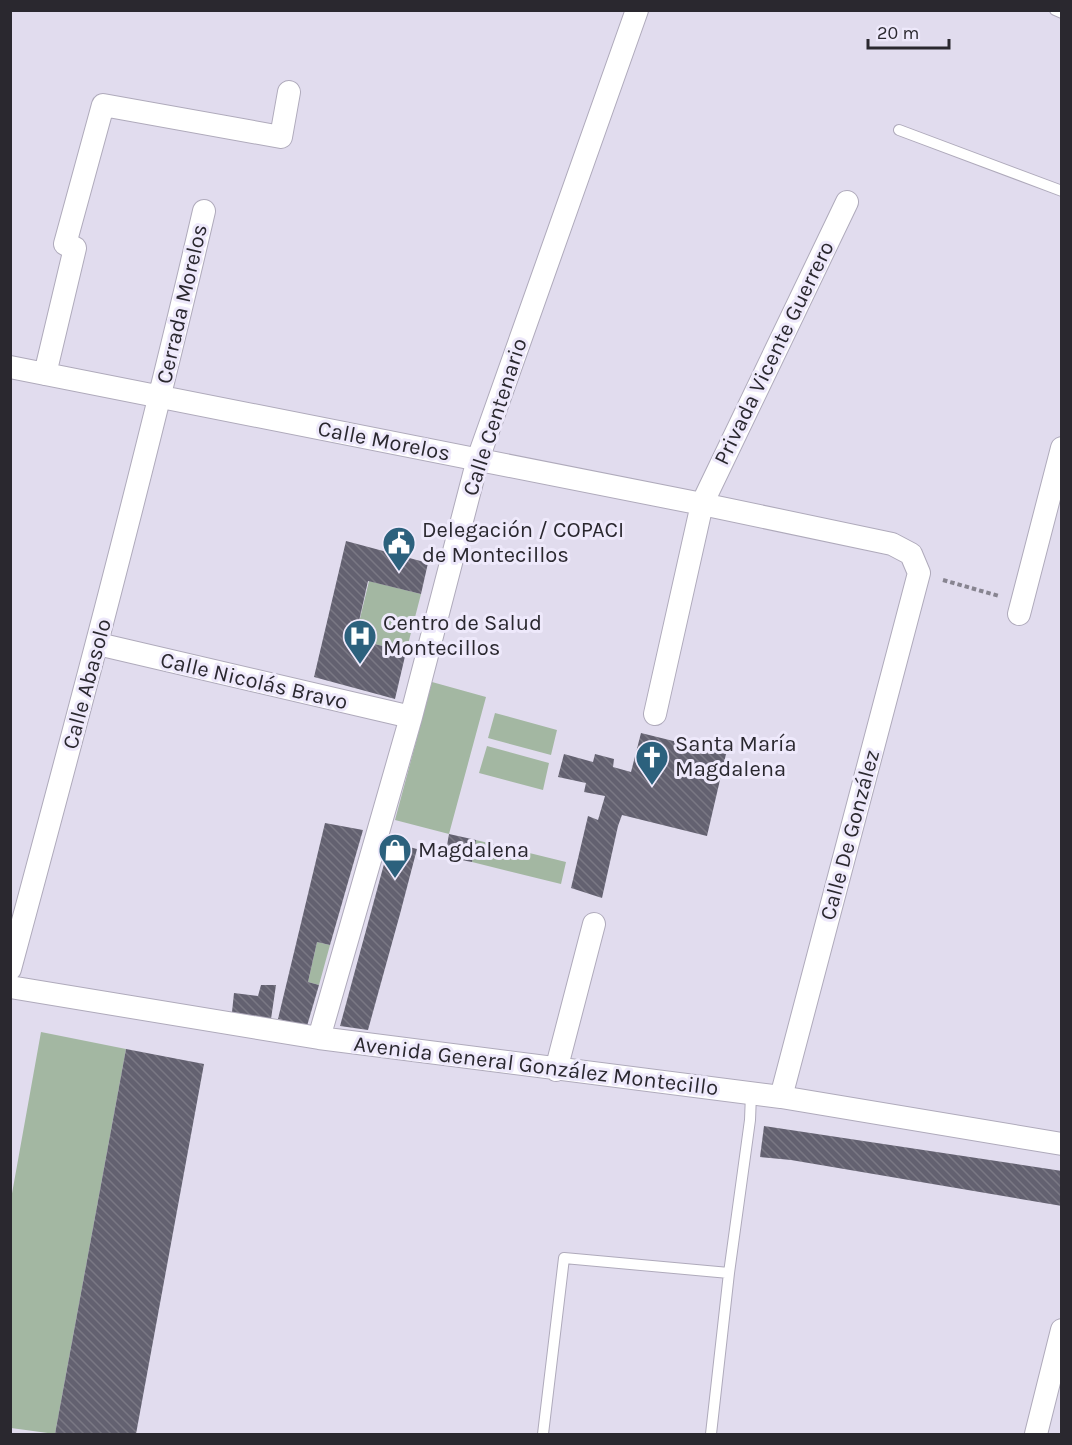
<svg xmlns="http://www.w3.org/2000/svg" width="1072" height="1445" font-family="Karla,sans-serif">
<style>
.green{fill:#a3b7a2}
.building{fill:url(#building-back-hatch)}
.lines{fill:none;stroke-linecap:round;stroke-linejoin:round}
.service-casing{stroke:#afaabb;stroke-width:12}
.minor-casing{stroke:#afaabb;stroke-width:24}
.path{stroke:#878490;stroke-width:4;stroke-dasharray:4.5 3;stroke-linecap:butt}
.service{stroke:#fff;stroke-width:10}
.minor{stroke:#fff;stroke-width:22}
.labels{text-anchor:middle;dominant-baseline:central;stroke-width:6;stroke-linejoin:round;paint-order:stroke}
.street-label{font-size:22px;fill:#2a282f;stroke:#eee9fb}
.poi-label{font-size:22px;fill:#2a282f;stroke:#eee9fb;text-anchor:start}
</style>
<defs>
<pattern id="building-back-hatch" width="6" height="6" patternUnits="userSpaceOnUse" patternTransform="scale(1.5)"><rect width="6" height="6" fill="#636170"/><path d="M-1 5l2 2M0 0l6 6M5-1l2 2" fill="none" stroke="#7a7884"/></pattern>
</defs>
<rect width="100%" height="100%" fill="#e1dcee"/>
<path class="green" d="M369 581 421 594 406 652 355 639Z
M432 682 486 697 449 834 395 820Z
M495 713 557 730 551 755 488 738Z
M487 746 549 763 543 790 479 773Z
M476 840 566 862 561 884 472 862Z
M317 942 330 945 319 985 308 982Z
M41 1032 126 1049 55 1434 11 1428V1199Z"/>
<path class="building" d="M346 541 428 563 421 594 368 581 355 639 406 652 395 699 314 677Z
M641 733 726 754 707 836 622 815 618 826 602 898 571 888 588 816 598 820 605 796 584 792 586 783 558 777 564 754 593 762 595 754 614 759 613 767 631 772Z
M325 823 363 830 330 945 317 942 308 982 319 985 307 1026 278 1019Z
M449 834 476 840 472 862 445 857Z
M390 842 417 849 400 914 368 1030 340 1026Z
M261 985H276L271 1019 232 1012 234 993 258 996Z
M126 1049 204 1064 136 1434H55Z
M764 1126 1062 1171V1206L791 1160 760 1157Z"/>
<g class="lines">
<defs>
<path id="service" d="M1055 10 1062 13
M899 130 1062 191
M543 1434 564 1258 729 1273
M711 1434 729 1273 750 1120 751 1094"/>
<path id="minor" d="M10 367 702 504 892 544 911 554 919 573 781 1097
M45 374 75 248 65 244 103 105 281 137 289 92
M1019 614 1062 448
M98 644 411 717
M655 714 702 504 847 202
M10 969C78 717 145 465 204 211
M10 987 319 1038 781 1097 1062 1144
M319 1038 411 717 478 459 637 10
M556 1070 594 924
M1036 1434 1062 1330"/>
</defs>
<use href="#service" class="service-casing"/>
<use href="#minor" class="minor-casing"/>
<path class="path" d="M943 580 999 596"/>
<use href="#service" class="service"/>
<use href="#minor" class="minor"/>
</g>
<defs>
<symbol id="civic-pin" viewBox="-11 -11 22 30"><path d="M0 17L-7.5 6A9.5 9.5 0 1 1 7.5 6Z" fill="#2c617d" stroke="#eee9fb"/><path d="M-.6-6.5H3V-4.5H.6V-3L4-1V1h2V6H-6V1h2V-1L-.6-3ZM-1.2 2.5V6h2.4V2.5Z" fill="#fff"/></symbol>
<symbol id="hospital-pin" viewBox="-11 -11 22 30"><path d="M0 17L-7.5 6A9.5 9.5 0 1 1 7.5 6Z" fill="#2c617d" stroke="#eee9fb"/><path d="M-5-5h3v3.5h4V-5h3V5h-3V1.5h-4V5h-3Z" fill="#fff"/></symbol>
<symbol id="church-pin" viewBox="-11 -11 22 30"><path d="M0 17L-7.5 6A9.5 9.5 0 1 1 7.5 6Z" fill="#2c617d" stroke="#eee9fb"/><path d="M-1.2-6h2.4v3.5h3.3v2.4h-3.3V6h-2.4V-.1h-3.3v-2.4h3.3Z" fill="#fff"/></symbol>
<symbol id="shop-pin" viewBox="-11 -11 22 30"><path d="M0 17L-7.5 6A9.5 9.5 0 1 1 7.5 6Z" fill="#2c617d" stroke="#eee9fb"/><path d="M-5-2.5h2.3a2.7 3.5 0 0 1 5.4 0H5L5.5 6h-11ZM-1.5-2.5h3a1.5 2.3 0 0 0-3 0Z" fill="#fff"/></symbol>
</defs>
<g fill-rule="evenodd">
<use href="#civic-pin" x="380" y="524" width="38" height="52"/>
<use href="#hospital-pin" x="341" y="617" width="38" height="52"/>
<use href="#church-pin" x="633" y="738" width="38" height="52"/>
<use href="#shop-pin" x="376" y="831" width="38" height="52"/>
</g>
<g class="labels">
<g class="street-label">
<text transform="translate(182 304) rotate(-77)">Cerrada Morelos</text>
<text transform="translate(774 353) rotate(-64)">Privada Vicente Guerrero</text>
<text transform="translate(495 417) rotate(-72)">Calle Centenario</text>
<text transform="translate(384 441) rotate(11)">Calle Morelos</text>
<text transform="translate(254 681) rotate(13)">Calle Nicolás Bravo</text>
<text transform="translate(87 684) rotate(-75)">Calle Abasolo</text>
<text transform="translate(850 835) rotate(-75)">Calle De González</text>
<text transform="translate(536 1066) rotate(7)">Avenida General González Montecillo</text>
</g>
<g class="poi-label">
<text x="422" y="530">Delegación / COPACI<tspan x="422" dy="25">de Montecillos</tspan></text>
<text x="383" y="623">Centro de Salud<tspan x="383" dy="25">Montecillos</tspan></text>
<text x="675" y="744">Santa María<tspan x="675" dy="25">Magdalena</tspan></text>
<text x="418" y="850">Magdalena</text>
</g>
</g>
<rect width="1072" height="1445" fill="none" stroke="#2a282f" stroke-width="24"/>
<path d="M868 39v9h81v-9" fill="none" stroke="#2a282f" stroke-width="3"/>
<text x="877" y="39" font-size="18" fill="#2a282f" stroke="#eee9fb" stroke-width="4.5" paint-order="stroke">20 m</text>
</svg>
